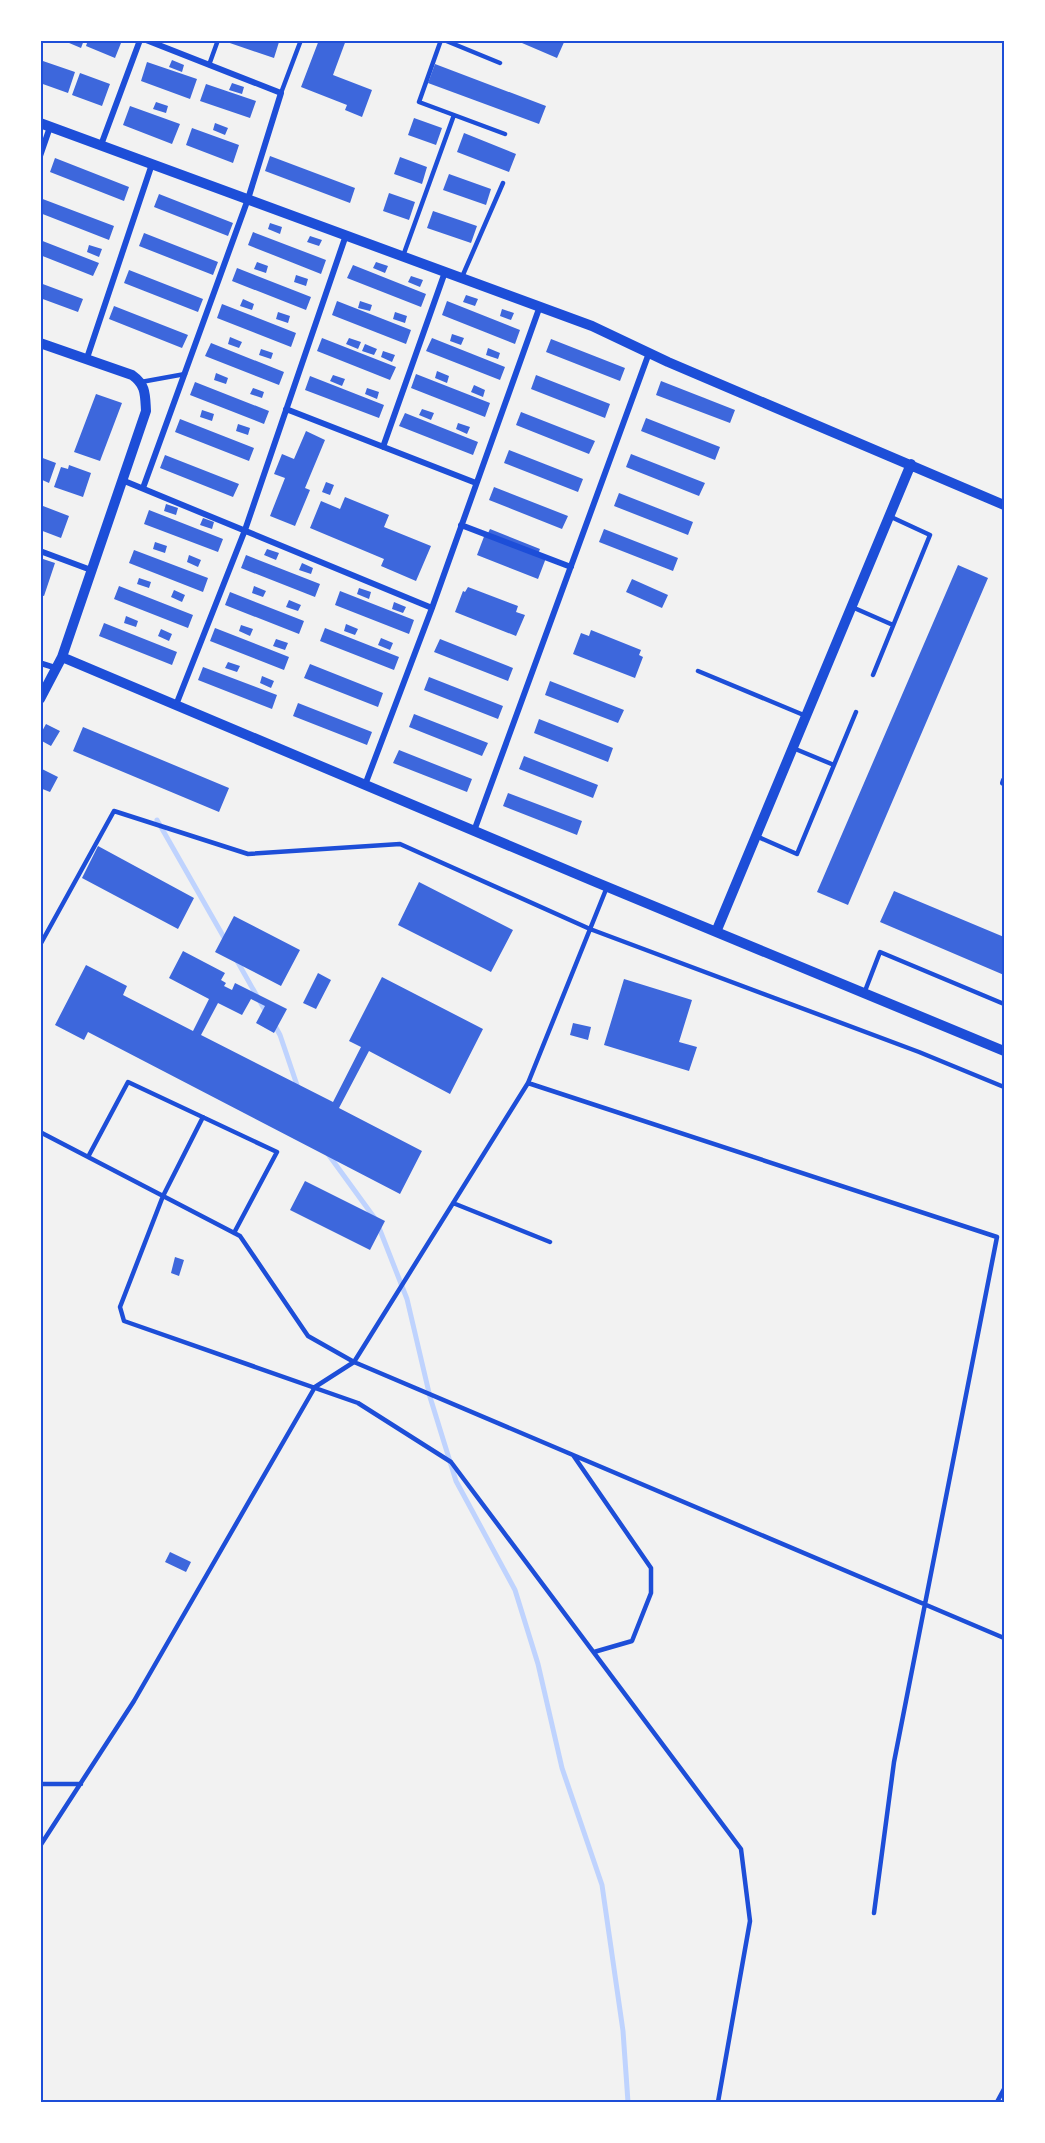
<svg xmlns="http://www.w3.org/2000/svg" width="1045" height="2143" font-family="'Work Sans',sans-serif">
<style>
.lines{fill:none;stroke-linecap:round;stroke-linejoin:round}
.stream{stroke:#bfd3fe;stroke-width:5}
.building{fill:#3d67dc}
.service{stroke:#1d4ed8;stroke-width:4.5}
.minor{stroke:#1d4ed8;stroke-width:6}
.tertiary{stroke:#1d4ed8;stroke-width:10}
.neatline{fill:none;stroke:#1d4ed8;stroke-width:2}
</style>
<rect width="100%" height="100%" fill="#f2f2f2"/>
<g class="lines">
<path class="stream" d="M157 820 226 941
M236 959 267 1014
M274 1024 280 1035 298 1088
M328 1154 376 1220 407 1299 430 1397 456 1481 515 1590 538 1664 562 1768 602 1885 623 2031 628 2102"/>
</g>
<path class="building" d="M62 40H84L81 48Z
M88 40H116L121 43 115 58 86 46Z
M274 40 279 42 274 58 224 41Z
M319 40H346L333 75 372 90 362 117 345 110 347 105 301 87Z
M515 40H565L557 58Z
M40 60 75 72 68 93 40 83Z
M172 60 184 65 182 72 169 67Z
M147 62 197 79 190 99 141 81Z
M435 64 546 106 539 124 428 83Z
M80 73 110 84 102 106 72 95Z
M232 83 244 87 242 94 229 90Z
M206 84 256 101 250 118 200 101Z
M156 102 168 106 166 113 153 109Z
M130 106 180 124 172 144 123 125Z
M414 118 442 128 436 145 408 135Z
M215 123 228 128 225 135 213 130Z
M192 128 239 145 233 163 186 145Z
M464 133 516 154 509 172 457 152Z
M270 156 355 188 350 203 265 171Z
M400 157 427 167 422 184 394 174Z
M55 158 129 187 124 201 50 172Z
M449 174 491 189 486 205 443 190Z
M389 193 415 202 409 220 383 211Z
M159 194 233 223 228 236 154 207Z
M40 198 114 226 109 240 40 213Z
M433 211 477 226 471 243 427 228Z
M270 223 282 227 280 234 268 229Z
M253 232 326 260 321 274 248 245Z
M144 233 218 262 213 275 139 246Z
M310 236 322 240 319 246 307 242Z
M40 240 99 263 93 276 40 255Z
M89 245 102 249 99 257 87 252Z
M257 262 268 266 266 273 254 269Z
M376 262 388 266 385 273 373 268Z
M353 265 426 294 421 307 347 278Z
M237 268 311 297 306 310 232 281Z
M129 270 203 299 198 312 124 283Z
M296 275 308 279 306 286 294 282Z
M411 276 423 280 420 287 408 282Z
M40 283 83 299 78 312 40 298Z
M466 295 478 299 475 306 463 302Z
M243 299 254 304 252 310 240 306Z
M337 301 411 330 406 344 332 315Z
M360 301 372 305 370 311 358 308Z
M447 301 520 330 515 344 442 315Z
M222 304 296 333 291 347 217 318Z
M114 306 188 335 182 348 109 319Z
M502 309 514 313 511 320 500 316Z
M278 312 290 316 288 323 276 319Z
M395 312 407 316 405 323 393 319Z
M452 334 464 338 461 345 450 341Z
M230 337 242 342 239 348 228 344Z
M322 338 396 367 390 380 317 351Z
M349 338 361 342 358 349 346 344Z
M432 338 505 367 500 380 426 351Z
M551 339 625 368 620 381 546 352Z
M211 343 284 372 279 385 205 356Z
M365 344 377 349 374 355 362 351Z
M488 348 500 353 498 359 486 355Z
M261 349 273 353 271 359 259 355Z
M383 351 395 355 392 362 381 357Z
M437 371 449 376 447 383 435 378Z
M216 373 228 378 226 384 214 380Z
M416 374 490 403 485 417 411 388Z
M333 375 345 379 342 386 330 381Z
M536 375 610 404 605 418 531 389Z
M310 376 384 405 379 418 305 390Z
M661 381 735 410 730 423 656 395Z
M195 382 269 411 264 424 190 395Z
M474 385 485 390 483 397 471 392Z
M253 388 264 392 262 398 250 394Z
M367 388 379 392 377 399 365 394Z
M96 394 122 403 100 461 74 452Z
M422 409 434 413 431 420 419 415Z
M202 410 214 414 212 421 200 417Z
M521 412 595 441 589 454 516 425Z
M405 413 478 442 473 455 399 426Z
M646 418 720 447 715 460 641 431Z
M180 419 254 448 249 461 175 432Z
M458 423 470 427 467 434 456 429Z
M238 424 250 428 248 435 236 431Z
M306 431 325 440 305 488 310 490 295 526 270 516 285 478 274 474 282 454 294 459Z
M509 450 583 479 578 492 504 463Z
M631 454 705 483 699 496 626 467Z
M165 455 239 484 233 497 160 468Z
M40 457 56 463 49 483 40 479Z
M69 465 91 473 83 497 54 487 61 467 68 469Z
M326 482 334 485 330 495 322 492Z
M494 487 568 516 562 529 489 500Z
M619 493 693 522 688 535 614 506Z
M345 497 389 515 384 527 431 546 416 581 381 566 384 559 310 528 321 501 340 509Z
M166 504 178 508 176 515 164 511Z
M43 506 69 516 61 538 40 530V513Z
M149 510 223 539 218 552 144 524Z
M203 518 214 522 212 529 200 525Z
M490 529 540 549 538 554 546 558 538 579 477 555 485 534 487 535Z
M604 529 678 558 673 571 599 542Z
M155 542 167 546 165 553 153 549Z
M267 549 279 553 276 560 264 555Z
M134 550 208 578 203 592 129 563Z
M189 555 201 560 198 567 187 562Z
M246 555 320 584 315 597 241 568Z
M40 558 55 563 44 596 40 595Z
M302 563 313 568 311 574 299 570Z
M958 565 988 578 848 905 817 892Z
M139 578 151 582 149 588 137 584Z
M632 579 668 595 662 608 626 592Z
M119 586 193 615 188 628 114 599Z
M254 586 266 591 263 597 252 593Z
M468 587 518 606 516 612 525 615 516 636 455 612 463 591 465 592Z
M359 588 371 592 369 599 357 594Z
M174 590 185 595 182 602 171 597Z
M340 591 414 620 409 634 335 605Z
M230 592 304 621 299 634 225 605Z
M289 600 301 605 298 611 286 607Z
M394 602 406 607 403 613 392 609Z
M126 616 138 621 136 627 124 623Z
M104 623 177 652 172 665 99 636Z
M346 624 358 629 355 635 344 631Z
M241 625 253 629 250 636 239 631Z
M215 628 289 657 284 670 210 641Z
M325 628 399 657 394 670 320 641Z
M161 629 172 634 169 641 158 636Z
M591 630 641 650 639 655 643 657 635 678 573 654 581 633 589 636Z
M381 638 393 643 390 650 378 645Z
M276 639 288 643 285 650 273 646Z
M440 639 513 668 508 681 434 652Z
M228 662 240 666 237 672 225 668Z
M310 664 383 693 378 707 304 678Z
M203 667 277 695 272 709 198 680Z
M262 676 274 681 271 688 260 683Z
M429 677 503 706 498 719 424 690Z
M550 681 624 710 618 723 545 695Z
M298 703 372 732 367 745 293 716Z
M414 714 488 743 482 756 409 727Z
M539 719 613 748 608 762 534 733Z
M46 724 60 731 51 746 40 740V735Z
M83 727 229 788 219 812 73 751Z
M399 750 472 779 467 792 393 763Z
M524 756 598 785 593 798 519 769Z
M40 768 58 777 50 792 40 788Z
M508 793 582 821 577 835 503 806Z
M98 846 194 898 178 929 82 878Z
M419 882 513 930 491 972 398 925Z
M894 891 1004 937V975L880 922Z
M234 916 300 950 281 986 215 952Z
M183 951 225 973 221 980 226 983 224 986 232 990 235 983 287 1009 274 1033 256 1023 265 1006 251 999 242 1015 218 1003 201 1035 333 1102 361 1047 349 1041 382 977 483 1029 450 1094 369 1051 339 1108 422 1151 400 1194 88 1032 84 1040 55 1025 86 965 127 986 123 995 193 1031 209 999 169 978Z
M318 973 331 980 316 1009 303 1003Z
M624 979 692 1000 679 1042 697 1047 689 1071 604 1045Z
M573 1023 591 1027 588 1040 570 1035Z
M305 1181 385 1221 370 1250 290 1210Z
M175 1257 184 1260 179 1276 171 1273Z
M170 1552 191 1562 186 1572 165 1562Z"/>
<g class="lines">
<path class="service" d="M444 40 500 63
M209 65 218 40
M281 93 301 40
M454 115 505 134
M403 256 454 115 419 102 441 40
M462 277 503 183
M141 382 185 374
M852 607 893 625
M698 671 806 716
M873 675 930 535 889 516
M793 748 834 765
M756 836 797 854 856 712
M40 945 114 811 248 854 400 844 590 929 919 1052 1004 1087
M865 991 880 952 1004 1004
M528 1083 997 1237 894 1762 874 1913
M203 1117 163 1196 120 1307 124 1321 358 1403 451 1462 741 1849 750 1921 718 2102
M40 1132 240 1236 308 1336 354 1362 1004 1638
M88 1157 128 1082 277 1152 234 1233
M453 1203 550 1242
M573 1455 651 1568V1593L632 1641 594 1652
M40 1784H81
M40 1846 134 1701 315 1387 354 1362 528 1083 607 887
M997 2102 1004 2089"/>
<path class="minor" d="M101 145 140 40
M40 156 50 127
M87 358 152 164
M286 409 476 483
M383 447 445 272
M122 480 432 608
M143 488 248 199 281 93 146 40
M461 525 571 567
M40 551 91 570
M40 663 56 668
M176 705 245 530 346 235
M1003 783 1004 780
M365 785 432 608 540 306
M474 831 649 353"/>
<path class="tertiary" d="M40 123 592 326 668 362 1004 505
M40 343 132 375C146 385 145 394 146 411L62 657 40 699
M62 657 593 881 1004 1051
M716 932 911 464"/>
</g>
<rect width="1045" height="2143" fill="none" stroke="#ffffff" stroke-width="84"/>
<rect x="42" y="42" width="961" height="2059" class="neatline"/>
</svg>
